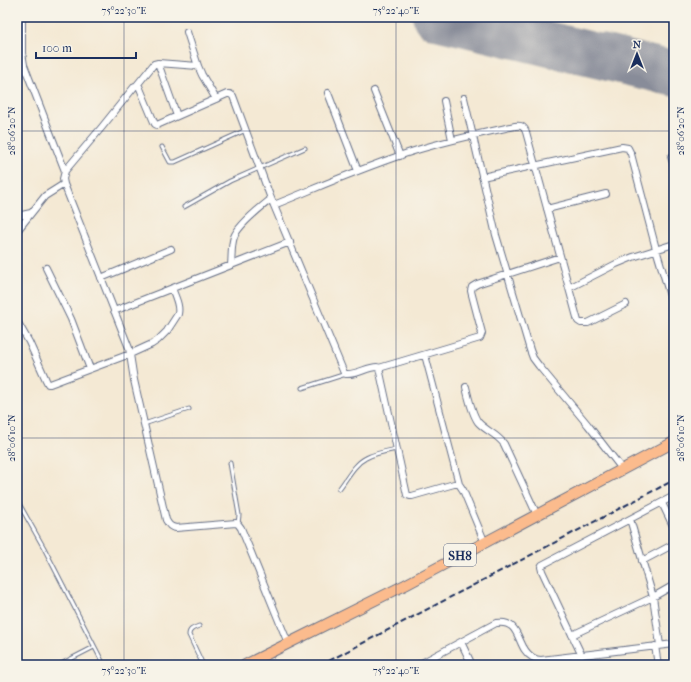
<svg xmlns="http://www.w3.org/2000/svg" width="691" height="682" font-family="'IM FELL French Canon',serif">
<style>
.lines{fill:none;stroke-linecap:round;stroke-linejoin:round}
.runway{stroke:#888c99;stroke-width:45}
.service-casing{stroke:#677087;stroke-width:5}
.minor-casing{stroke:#677087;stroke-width:8}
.primary-casing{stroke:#677087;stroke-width:12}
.service{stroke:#fff;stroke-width:3}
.minor{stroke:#fff;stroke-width:6}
.primary{stroke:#fbbb8d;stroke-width:10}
.rail{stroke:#1b2f5e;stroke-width:2;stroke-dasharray:6 3;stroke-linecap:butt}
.ticks{fill:none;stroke:#1b2f5e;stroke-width:1;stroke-opacity:0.45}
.labels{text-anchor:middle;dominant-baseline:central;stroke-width:3;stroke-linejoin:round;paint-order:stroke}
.shield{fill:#f7f3e8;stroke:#5d6a87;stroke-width:1}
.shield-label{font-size:13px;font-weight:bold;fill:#1b2f5e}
.neatline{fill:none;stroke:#1b2f5e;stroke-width:1.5}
.ticks-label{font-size:10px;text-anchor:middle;fill:#1b2f5e}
</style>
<rect width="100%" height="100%" fill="#f7f3e8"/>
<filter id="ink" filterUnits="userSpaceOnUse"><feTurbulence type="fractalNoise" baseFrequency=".025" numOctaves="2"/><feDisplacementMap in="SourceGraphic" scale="8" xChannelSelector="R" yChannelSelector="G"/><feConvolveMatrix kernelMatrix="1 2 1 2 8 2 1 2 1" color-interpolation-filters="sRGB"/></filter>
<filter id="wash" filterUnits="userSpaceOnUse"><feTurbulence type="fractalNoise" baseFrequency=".012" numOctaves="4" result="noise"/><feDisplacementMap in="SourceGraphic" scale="16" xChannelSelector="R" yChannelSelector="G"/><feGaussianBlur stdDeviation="0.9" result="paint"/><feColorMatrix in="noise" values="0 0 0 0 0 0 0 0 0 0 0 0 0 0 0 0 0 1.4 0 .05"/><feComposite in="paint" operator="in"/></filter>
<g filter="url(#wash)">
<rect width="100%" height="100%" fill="#f4e9d4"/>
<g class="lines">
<path class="runway" d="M435 17 674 74"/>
</g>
</g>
<g filter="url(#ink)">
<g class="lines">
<defs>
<path id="service" d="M162 147 170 162H175L246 130
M184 207 230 181 305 148
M302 388 346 374
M144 424 189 409
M230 463 239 515 238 524
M339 489C347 479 354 464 366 458 375 453 387 451 397 449
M17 500 44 548 104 665
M199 626C194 628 189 629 189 635L203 665
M17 658 21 665
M59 665 94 647"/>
<path id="minor" d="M22 17V53L24 65 65 171
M187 32 198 66 202 75 216 99
M158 63 177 116
M137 85 154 64 158 63 198 66
M374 91 400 156
M328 93 358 171
M464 98 496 235 530 350 533 358 539 366 588 425 622 469
M444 101 452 140
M671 157 674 166
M482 177 622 147 628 148 631 154 656 249 673 306
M274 205C321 186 368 165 417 150 449 140 483 133 515 126 521 125 524 126 526 132L578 321 581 323H588L626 304
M547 209 606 194
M17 216 31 213
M17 231 45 196 64 184
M231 265C232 256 231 245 234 237 238 225 261 207 271 199
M46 268 71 319 90 369
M101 278 171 249
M569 288 616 264 633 257 674 244
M114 311 290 242
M17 321 29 342 46 380 48 384H50L130 354 152 344 158 340 167 331 178 314C180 305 175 297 172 288
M425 355 459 484
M379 368 480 338 482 333 472 295 471 291 472 287 477 284 560 257
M466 387C468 396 473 415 478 422 486 431 497 434 504 444L537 515
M662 503 674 528
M630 519 653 597 660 645
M642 561 674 544
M572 635 653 597 674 585
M461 642 472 665
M288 643 241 528 238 524 236 523 176 528C170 527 169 525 166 520L134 380 129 348 64 184 63 179 65 171 102 127 135 86H139L154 122 155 124 157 125 227 94H230L233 96 270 196 344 373 346 374C357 375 367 367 377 367L379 368 407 495 410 496H412L454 484H459L463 490 485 543
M655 646 658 665
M582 656 542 571 541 567 542 565 674 496
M418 665 496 623C522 619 516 648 532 657 535 659 538 660 541 660L674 644"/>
<path id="primary" d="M245 665 405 585 674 442"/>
</defs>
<use href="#service" class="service-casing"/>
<use href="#minor" class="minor-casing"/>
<use href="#primary" class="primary-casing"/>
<use href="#service" class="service"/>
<use href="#minor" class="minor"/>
<use href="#primary" class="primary"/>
<path class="rail" d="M321 665 674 480"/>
</g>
</g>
<path class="ticks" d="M124 17V665M396 17V665M669 17V665M17 131H674M17 438H674"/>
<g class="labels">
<rect class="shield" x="444" y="544" width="32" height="22" rx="3"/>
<g class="shield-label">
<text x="460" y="555">SH8</text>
</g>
</g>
<rect width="691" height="682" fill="none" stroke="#f7f3e8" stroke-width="44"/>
<g transform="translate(637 54)" stroke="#f7f3e8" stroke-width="3" paint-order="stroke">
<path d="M0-3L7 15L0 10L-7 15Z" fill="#1b2f5e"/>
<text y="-6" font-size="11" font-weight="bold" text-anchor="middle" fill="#1b2f5e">N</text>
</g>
<path d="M36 52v6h100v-6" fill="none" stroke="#1b2f5e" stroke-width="2"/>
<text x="42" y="52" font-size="12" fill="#1b2f5e" stroke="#f7f3e8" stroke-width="3" paint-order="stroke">100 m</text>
<rect x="22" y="22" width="647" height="638" class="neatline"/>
<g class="ticks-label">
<text x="124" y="14">75°22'30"E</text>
<text x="396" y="14">75°22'40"E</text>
<text transform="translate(11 131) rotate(-90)" y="4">28°06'20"N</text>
<text transform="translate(680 131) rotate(-90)" y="4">28°06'20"N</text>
<text transform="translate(11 438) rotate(-90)" y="4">28°06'10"N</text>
<text transform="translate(680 438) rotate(-90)" y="4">28°06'10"N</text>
<text x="124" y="674">75°22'30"E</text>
<text x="396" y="674">75°22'40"E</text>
</g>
</svg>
